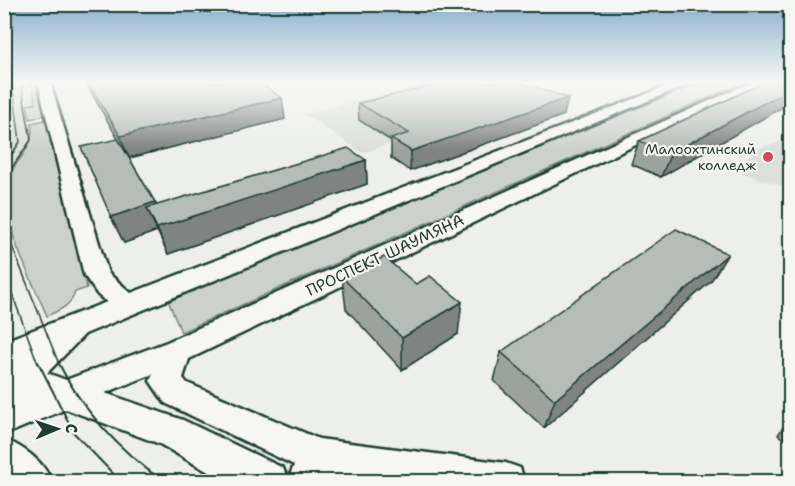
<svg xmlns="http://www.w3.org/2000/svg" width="795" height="486" font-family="'Shantell Sans',sans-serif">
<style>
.built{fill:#dce0db}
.green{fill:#cbd2cc;stroke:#758880;stroke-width:1.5}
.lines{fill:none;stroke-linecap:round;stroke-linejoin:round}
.minor-casing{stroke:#1f3d34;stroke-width:5}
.minor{fill:#f6f6f2;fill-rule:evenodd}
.tram-far1{stroke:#1f3d34;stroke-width:1.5}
.tram{stroke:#1f3d34;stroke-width:2}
.wall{fill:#9ba39e;stroke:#1f3d34;stroke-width:1.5}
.shaded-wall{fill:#7e8481;stroke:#1f3d34;stroke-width:1.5}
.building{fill:#b4bdb8;stroke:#1f3d34;stroke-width:1.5}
.poi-dot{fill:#d1495b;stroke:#f6f6f2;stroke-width:2}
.labels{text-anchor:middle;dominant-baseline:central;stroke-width:4.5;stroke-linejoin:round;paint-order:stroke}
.far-poi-label{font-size:14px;fill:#1f3d34;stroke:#f6f6f2;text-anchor:end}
.street-label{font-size:16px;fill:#1f3d34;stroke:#f6f6f2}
</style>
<rect width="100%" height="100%" fill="#edefea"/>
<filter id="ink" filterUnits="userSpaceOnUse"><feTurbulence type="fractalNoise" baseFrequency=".0167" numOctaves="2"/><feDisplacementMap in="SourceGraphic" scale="12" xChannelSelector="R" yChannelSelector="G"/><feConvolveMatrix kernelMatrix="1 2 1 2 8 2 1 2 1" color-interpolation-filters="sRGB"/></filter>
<g filter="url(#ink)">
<path class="built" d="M4 82H31L36 104 27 105 33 140 17 163 5 168Z
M431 82H440L504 107 362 153 304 114Z
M790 128V189L727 168 764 146 777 143 784 139 783 133Z"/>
<path class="green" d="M31 82H40L49 114 30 119 27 105 36 103Z
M702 82H744L181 332 167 298Z
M51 119 87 288 75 292C71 306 60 310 47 316 33 282 0 221 5 185 12 161 37 149 31 123Z"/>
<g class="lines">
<defs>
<path id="minor" d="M38 82H50L108 273 131 293 678 82H694L85 334 47 373 66 380 167 342 752 82H767L189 359 183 378 187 383 319 439 506 463 520 468 525 482H363L328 477 326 482H226L160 444 66 409 4 435V341L107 302 98 295 84 275ZM153 374 150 381 165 403 294 465 288 480 283 468 183 420 105 393Z
M4 439C24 447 44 462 52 482H4Z"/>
</defs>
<use href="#minor" class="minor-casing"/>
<use href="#minor" class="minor"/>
<path class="tram-far1" d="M12 154 20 142 13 85
M4 179 31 140 21 82
M4 226 59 364
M4 272 38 364"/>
<path class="tram" d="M38 362 74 433 121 482
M58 362C83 412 119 450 164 482"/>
</g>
<path class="wall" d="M85 82H258L285 119 129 158 157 206 366 160 367 184 168 254 157 231 124 243 111 217 129 158Z
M765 82 661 177 631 164 639 141Z
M358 103 564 115 410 171 391 158V141L359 120Z
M342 277 458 334 402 370 346 309Z
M711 281 544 428 494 381 501 352Z
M790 416V443L778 435Z"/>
<path class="shaded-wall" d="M790 89V103L661 177 671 153Z
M282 98 285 119 129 158 120 136Z
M568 98 564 115 410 171 411 151Z
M366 160 367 184 168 254 157 228 147 208 157 231 124 243 111 217 155 202 165 225Z
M728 254 711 281 544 428 555 400Z
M462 302 458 334 402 370V338Z"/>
<path class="building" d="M88 82H258L282 98 120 136Z
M450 82H519L568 98 411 151 391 139 409 133 358 103Z
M765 82H790V89L671 153 639 141Z
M118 139 155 202 111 217 81 147Z
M348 148 366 160 157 228 147 208Z
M676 229 728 254 555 400 501 352Z
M384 257 416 284 430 276 462 302 402 338 342 277Z"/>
</g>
<linearGradient id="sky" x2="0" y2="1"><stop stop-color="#8bb0cd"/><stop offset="0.55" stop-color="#f7f8f6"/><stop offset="1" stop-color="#f7f8f6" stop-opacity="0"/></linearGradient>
<rect width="795" height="150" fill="url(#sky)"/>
<circle class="poi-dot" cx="768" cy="157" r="6"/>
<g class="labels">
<g class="far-poi-label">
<text x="756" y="149">Малоохтинский<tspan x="756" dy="16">колледж</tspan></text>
</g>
<g class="street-label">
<text transform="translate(385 255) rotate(-25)">ПРОСПЕКТ ШАУМЯНА</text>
</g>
</g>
<rect width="795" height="486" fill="none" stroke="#f6f6f2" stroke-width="24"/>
<rect x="12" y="12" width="771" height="462" fill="none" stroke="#1f3d34" stroke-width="2" filter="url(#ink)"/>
<g transform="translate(57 429) rotate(88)" stroke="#f6f6f2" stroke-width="4.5" paint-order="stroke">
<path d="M0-4.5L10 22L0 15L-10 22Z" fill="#1f3d34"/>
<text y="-9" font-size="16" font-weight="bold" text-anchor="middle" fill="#1f3d34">С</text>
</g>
</svg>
